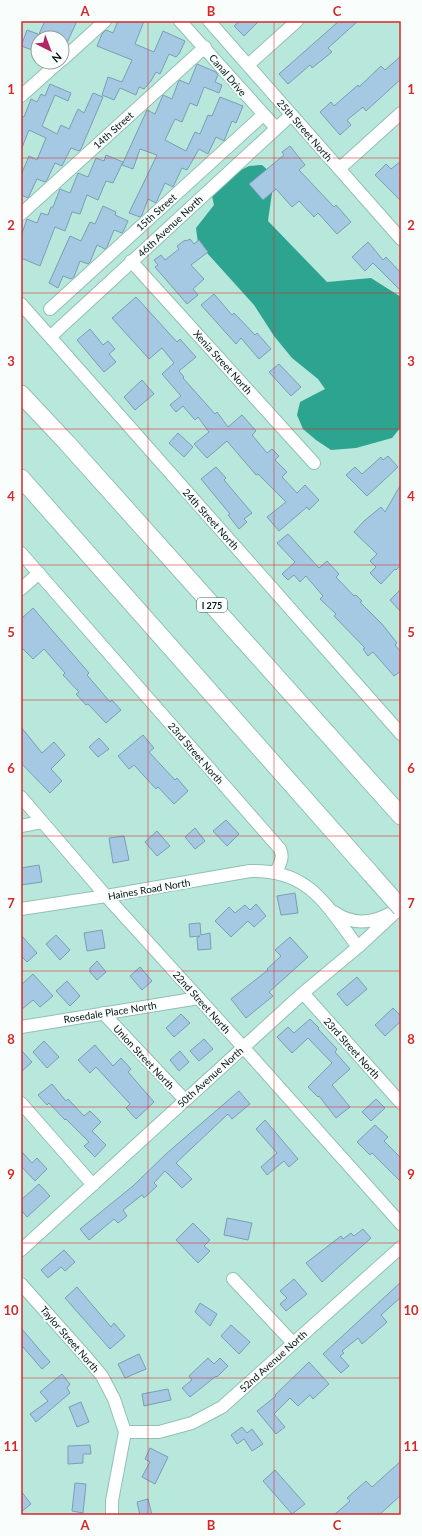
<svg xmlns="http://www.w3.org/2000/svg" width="422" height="1536" font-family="Lato,sans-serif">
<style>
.water{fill:#2da48f}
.building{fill:#a5c9e2;stroke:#7a9db5}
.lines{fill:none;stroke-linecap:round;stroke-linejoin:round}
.minor-casing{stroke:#91c0b5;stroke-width:14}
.highway-casing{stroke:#91c0b5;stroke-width:19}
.minor{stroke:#fff;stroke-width:12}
.highway{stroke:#fff;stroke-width:17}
.highway-bridge-casing{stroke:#91c0b5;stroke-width:19;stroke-linecap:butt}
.highway-bridge{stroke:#fff;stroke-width:17}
.grid{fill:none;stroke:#d62828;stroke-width:1;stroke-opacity:0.55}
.labels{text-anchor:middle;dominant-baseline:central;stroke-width:4;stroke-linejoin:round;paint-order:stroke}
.shield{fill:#f9fefd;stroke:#4d5a57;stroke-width:1}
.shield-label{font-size:9px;font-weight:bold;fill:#031410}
.street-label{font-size:10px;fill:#031410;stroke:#f9fefd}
.neatline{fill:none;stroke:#d62828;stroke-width:1.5}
.grid-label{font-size:13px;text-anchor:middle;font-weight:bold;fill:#d62828}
</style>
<rect width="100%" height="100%" fill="#b8e8dc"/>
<path class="water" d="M262 165 273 175 272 193 268 221 327 282 371 278 401 297V427L392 438 356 448 331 450 316 440 303 429 297 415 300 402 325 389 318 379 292 358 274 336 254 305 198 243 196 228 214 205 212 196 239 171 249 166Z"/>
<path class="building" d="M45 21H77L65 47 62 50V38H38V52L21 46 27 30 38 34V36Z
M118 21H144L135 44 154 52 163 31 185 41 179 54 176 57 169 54 160 74 156 72 151 81 144 89 139 87 136 95 120 88 114 100 102 95 108 77 122 82 132 60 97 46 102 34 106 30 113 33Z
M240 21H259L244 36 234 26Z
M339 21H358L328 48 332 52 312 68 310 65 288 84 279 74Z
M401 56V79L366 111 363 107 347 120 351 125 340 135 320 112 331 102 334 106 358 85 359 87 381 66 385 70Z
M197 64 216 72 218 75 215 82 222 85 219 93 204 87 197 106 190 103 182 122 175 119 165 140 186 151 195 132 200 134 208 115 212 116 220 97 243 106 236 123 232 121 224 141 216 137 208 154 199 149 187 170 182 168 173 187 165 183 156 203 148 199 142 215 140 217 129 213 157 155 140 149 133 169 122 165 147 110 155 114 163 95 172 99 179 80 189 84Z
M50 84 71 93 68 101 55 95 42 126 57 134 61 125 69 129 78 109 84 113 93 93 103 97 81 149 79 151 71 148 62 166 55 163 47 180 45 182 37 179 28 198 21 195V175L29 156 37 160 46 138 29 130 21 150V116L24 117 31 99 37 102 41 94 45 96Z
M290 146 305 165 299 170 334 207 336 205 351 222 337 234 318 213 314 217 299 201 292 207 276 189 263 200 249 184 284 155 282 152Z
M106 155 123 162 113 183 106 181 98 200 87 195 80 214 72 212 65 231 55 227 40 266 21 258V236L27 219 37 223 41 213 48 215 51 207H53L60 189 70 193 78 173 88 177 96 158 104 161Z
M401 161V201L375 175 386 164 391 169Z
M103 206 116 212 115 215 128 221 123 232 122 233 114 230 107 247 105 249 97 245 90 262 88 264 80 261 74 277 71 279 63 276 58 288 49 283 70 236 81 241 90 222 95 224Z
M190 239 194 244 199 240 208 252 191 265 204 279 193 289 198 295 187 304 155 267 158 265 154 260 161 255 165 260 179 249 177 246 185 240 186 241Z
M368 242 383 260 386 257 401 273V291L373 263 365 271 352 257Z
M214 294 232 315 234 313 255 335 257 333 271 349 259 359 241 338 236 344 201 305Z
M136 297 177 342 180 339 196 357 179 371 184 377 183 378 215 414 217 412 228 427 242 415 256 431 252 435 267 453 272 449 279 456 275 460 287 472 282 477 297 493 305 485 319 500 309 510 307 507 279 531 267 517 286 502 258 474 256 475 227 441 207 458 194 444 209 432 198 417 195 420 183 406 176 412 170 405 181 396 162 374 174 363 162 348 149 359 112 318Z
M90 329 103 345 108 341 115 349 109 354 116 362 104 372 77 340Z
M279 364 301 387 291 396 269 372Z
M142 380 154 394 135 410 124 397Z
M178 433 193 447 184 457 169 443Z
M388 456 398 467 367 496 346 475 355 467 362 474 381 457 383 460Z
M216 467 226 478 224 480 252 513 244 519 247 522 239 529 228 515 230 514 201 479Z
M401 484V565L396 570 395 569 381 584 370 573 376 567 370 561 377 554 354 532 364 521 381 507 385 512Z
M288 534 319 568 327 561 339 574 336 577 354 596 356 595 362 601 360 602 382 624 397 643 395 645 401 652V671L394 676 373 652 368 656 363 649 365 648 334 616 336 614 320 599 323 596 306 576 300 582 294 575 288 580 282 574 295 562 277 543Z
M401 589V612L390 600Z
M33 608 89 673 87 675 110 702 112 700 121 710 106 723 88 704 86 705 76 694 79 692 63 675 65 673 44 649 33 659 21 647V619Z
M21 727 42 753 54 742 65 755 51 769 62 781 50 793 21 763Z
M143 735 154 748 149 752 175 780 177 778 188 791 174 804 158 787 156 789 134 765 129 769 118 756Z
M99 738 109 749 98 757 89 747Z
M226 820 239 834 227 846 213 831Z
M195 828 205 841 195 849 185 837Z
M157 831 170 846 157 856 145 842Z
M124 836 129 860 113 863 109 838Z
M39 865 42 882 21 885V868Z
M295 893 298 913 281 915 277 896Z
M256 904 266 916 254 927 248 921 231 937 215 921 229 907 235 913 245 905 250 910Z
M200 923 201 935 210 933 211 949 198 950 197 938 200 936 190 937 189 924Z
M102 930 105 948 87 951 84 933Z
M21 935 37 953 27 962 21 956Z
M56 935 70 950 60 960 46 944Z
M290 937 308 957 269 992 273 996 246 1018 231 999 268 970 267 969 281 956 275 950Z
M97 961 106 972 97 980 90 972V968Z
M140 967 152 981 142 990 130 976Z
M33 974 53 996 40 1007 33 1000 21 1010V985Z
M357 977 367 989 347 1006 337 994Z
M67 981 80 996 70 1006 56 991Z
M393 1008 401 1016V1021L385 1036 375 1025Z
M181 1014 190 1023 174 1037 166 1028Z
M310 1019 319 1028 318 1029 337 1049 335 1052 350 1069 332 1085 350 1107 336 1118 319 1096 318 1097 308 1087 332 1063 308 1038 292 1053 277 1037 288 1027 294 1033Z
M204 1039 213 1049 199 1061 190 1051Z
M44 1041 59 1057 47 1068 33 1052Z
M95 1045 113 1066 121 1058 131 1069 128 1072 154 1102 136 1119 126 1108 130 1104 96 1067 90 1073 78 1060Z
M21 1050 32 1062 21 1072Z
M180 1051 189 1062 179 1071 170 1060Z
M52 1084 66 1101 68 1099 84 1116 90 1111 101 1122 92 1131 106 1145 95 1157 84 1146 89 1142 66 1119 65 1120 49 1103 47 1105 38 1095Z
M239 1091 250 1104 232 1119 228 1114 176 1163 192 1179 182 1188 165 1171 154 1183 157 1186 144 1198 142 1195 123 1210 127 1216 118 1223 114 1219 89 1240 80 1229 133 1186 167 1153Z
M376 1099 385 1108 371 1121 362 1112Z
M265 1120 298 1159 289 1167 284 1161 267 1175 261 1167 277 1153 256 1129Z
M375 1125 388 1137 384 1141 401 1158V1182L372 1153 370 1155 357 1142Z
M21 1151 32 1163 37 1158 47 1169 35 1181 21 1166Z
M39 1184 50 1196 27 1217 21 1210V1200Z
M227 1218 252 1223 248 1240 224 1235Z
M193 1223 210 1240 204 1246 210 1251 198 1263 176 1240Z
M363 1229 371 1238 322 1282 306 1263 341 1236 343 1239 351 1233 354 1236Z
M64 1250 75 1262 65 1271 61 1267 48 1278 41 1270Z
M294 1279 307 1294 286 1311 280 1304 287 1298 280 1291Z
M401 1282V1297L381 1315 387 1322 362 1344 358 1338 342 1351 344 1353 340 1356 349 1366 341 1373 323 1354Z
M77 1287 111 1327 114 1323 125 1336 110 1349 65 1298Z
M200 1303 217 1314 210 1326 195 1312Z
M231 1325 250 1342 239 1354 221 1336Z
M21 1328 50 1362 42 1369 23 1347 21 1349Z
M139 1354 146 1369 125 1378 118 1364Z
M208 1358 214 1364 220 1358 228 1366 217 1377 216 1376 190 1397 182 1388 192 1380 189 1376Z
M309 1362 329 1384 313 1399 310 1395 298 1406 290 1398 274 1414 285 1427 276 1434 257 1411 276 1396 275 1395Z
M62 1374 70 1384 67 1388 70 1393 36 1422 30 1414 48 1401 40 1392Z
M168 1389 171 1400 144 1406 142 1394Z
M81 1402 89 1422 77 1427 69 1407Z
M242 1427 247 1433 252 1429 263 1444 252 1451 244 1439 237 1444 231 1435Z
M90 1445 91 1454H83V1463L68 1464V1446Z
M150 1448 168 1457 155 1484 142 1477 150 1462 145 1459Z
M401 1461V1495L379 1515H334L350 1501 347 1498 366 1481 372 1487Z
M275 1470 305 1504 292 1514 263 1481Z
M75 1483 86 1484 83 1513 72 1511Z
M21 1491 31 1504 21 1512Z
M148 1499 152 1515H140L137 1502Z"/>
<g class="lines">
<defs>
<path id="minor" d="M180 21 276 128
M209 21 401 239
M62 60 105 21
M248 65 297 21
M21 96 59 62
M339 169 401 113
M21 214 205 47
M131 261 314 463
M21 304 401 734
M50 309 263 115
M50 337 291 115
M21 553 280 849C284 857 280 864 276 872
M21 589 39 573
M21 797 106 896 243 1047 401 1224
M21 826 42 822
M21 909 106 896 250 871C309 869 326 905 358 947
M334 912C352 925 370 924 389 914
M303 993 401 1103
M103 1013 185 1100
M21 1027 199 998
M21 1103 93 1185
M21 1250 303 993 358 947 401 907
M233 1279 293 1343
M21 1284 87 1358 102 1376 114 1399 125 1432 112 1501V1515
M125 1432H159L192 1423 222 1407 401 1247"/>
<path id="highway" d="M21 394 67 443 401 816
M21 478 371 874"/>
</defs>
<use href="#minor" class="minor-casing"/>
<use href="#highway" class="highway-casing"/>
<use href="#minor" class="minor"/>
<use href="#highway" class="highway"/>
<defs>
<path id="highway-bridge" d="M371 874 401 908"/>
</defs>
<use href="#highway-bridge" class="highway-bridge-casing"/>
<use href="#highway-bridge" class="highway-bridge"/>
</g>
<path class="grid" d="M148 21V1515M274 21V1515M21 158H401M21 293H401M21 429H401M21 565H401M21 700H401M21 836H401M21 971H401M21 1107H401M21 1243H401M21 1378H401"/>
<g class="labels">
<rect class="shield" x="197" y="598" width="30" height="14" rx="3"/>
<g class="shield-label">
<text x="212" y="605">I 275</text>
</g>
<g class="street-label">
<text transform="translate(228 75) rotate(50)">Canal Drive</text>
<text transform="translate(113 130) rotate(-42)">14th Street</text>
<text transform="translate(305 130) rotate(49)">25th Street North</text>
<text transform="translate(156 212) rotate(-42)">15th Street</text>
<text transform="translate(170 226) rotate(-43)">46th Avenue North</text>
<text transform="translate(223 362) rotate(48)">Xenia Street North</text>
<text transform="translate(211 519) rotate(48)">24th Street North</text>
<text transform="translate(196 753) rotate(49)">23rd Street North</text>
<text transform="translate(149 889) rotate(-10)">Haines Road North</text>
<text transform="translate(202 1002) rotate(48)">22nd Street North</text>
<text transform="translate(110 1012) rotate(-9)">Rosedale Place North</text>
<text transform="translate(352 1048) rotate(48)">23rd Street North</text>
<text transform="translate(144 1057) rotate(47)">Union Street North</text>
<text transform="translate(210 1077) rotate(-42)">50th Avenue North</text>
<text transform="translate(70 1339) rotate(49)">Taylor Street North</text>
<text transform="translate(273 1361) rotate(-42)">52nd Avenue North</text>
</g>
</g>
<rect width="422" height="1536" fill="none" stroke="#f9fefd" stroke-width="44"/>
<g transform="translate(50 50) rotate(138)"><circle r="19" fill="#f9fefd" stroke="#97a09e"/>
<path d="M0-3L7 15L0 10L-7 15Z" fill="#b22867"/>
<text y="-6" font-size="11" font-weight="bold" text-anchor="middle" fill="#031410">N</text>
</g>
<rect x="22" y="22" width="378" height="1492" class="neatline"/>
<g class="grid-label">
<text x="85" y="16">A</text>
<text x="211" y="16">B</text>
<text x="337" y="16">C</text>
<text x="11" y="94">1</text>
<text x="411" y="94">1</text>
<text x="11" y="230">2</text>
<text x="411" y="230">2</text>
<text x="11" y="366">3</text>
<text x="411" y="366">3</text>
<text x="11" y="501">4</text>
<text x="411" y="501">4</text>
<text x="11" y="637">5</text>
<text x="411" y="637">5</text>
<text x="11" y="773">6</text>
<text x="411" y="773">6</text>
<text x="11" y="908">7</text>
<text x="411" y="908">7</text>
<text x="11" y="1044">8</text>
<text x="411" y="1044">8</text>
<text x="11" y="1179">9</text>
<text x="411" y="1179">9</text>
<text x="11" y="1315">10</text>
<text x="411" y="1315">10</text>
<text x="11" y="1451">11</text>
<text x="411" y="1451">11</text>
<text x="85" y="1530">A</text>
<text x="211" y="1530">B</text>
<text x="337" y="1530">C</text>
</g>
</svg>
